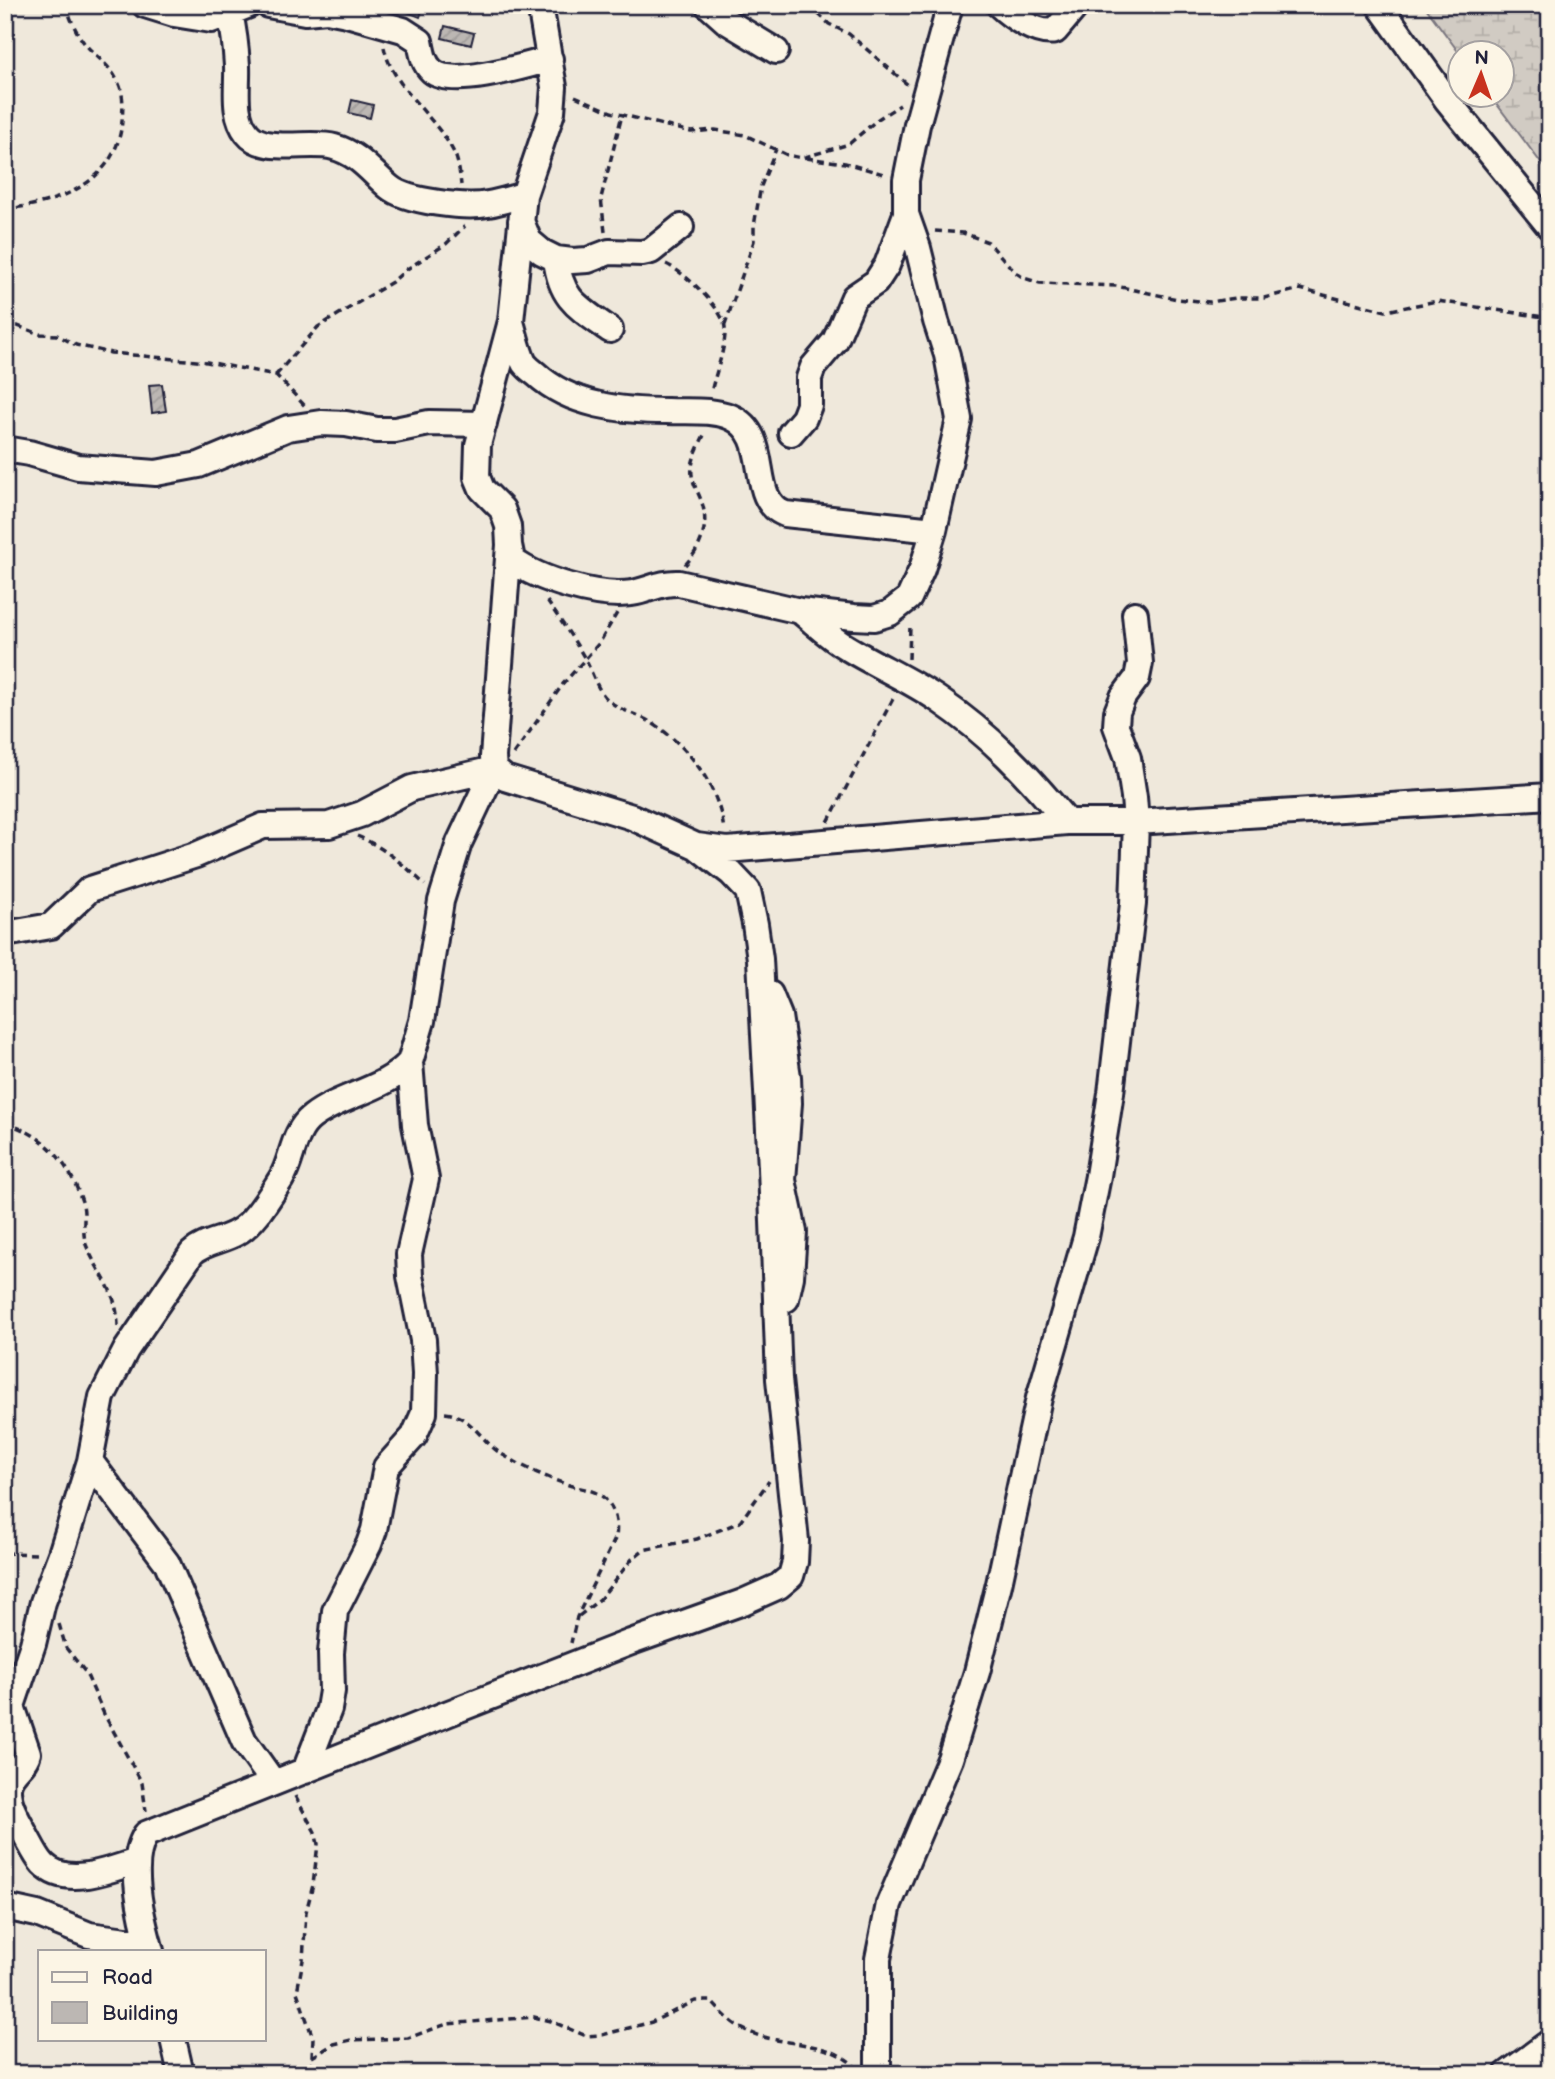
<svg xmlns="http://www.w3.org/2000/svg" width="1555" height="2079" font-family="'Balsamiq Sans',sans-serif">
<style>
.wetland{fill:url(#wetland-marsh);stroke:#7a767f;stroke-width:2}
.building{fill:url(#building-hatch);stroke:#22223b;stroke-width:2}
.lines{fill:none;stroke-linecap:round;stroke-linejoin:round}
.minor-casing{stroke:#22223b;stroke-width:30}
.path{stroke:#22223b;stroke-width:3.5;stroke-dasharray:7 5;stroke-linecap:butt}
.minor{stroke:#fcf5e5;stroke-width:24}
</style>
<defs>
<pattern id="wetland-marsh" width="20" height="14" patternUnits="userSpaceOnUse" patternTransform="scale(1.75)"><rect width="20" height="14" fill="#d1cbc3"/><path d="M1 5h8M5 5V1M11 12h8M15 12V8" fill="none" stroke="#b3aea8"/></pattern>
<pattern id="building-hatch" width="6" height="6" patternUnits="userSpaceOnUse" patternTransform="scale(1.75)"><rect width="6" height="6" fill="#bcb7b3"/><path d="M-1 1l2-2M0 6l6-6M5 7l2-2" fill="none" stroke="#a19d9b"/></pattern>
</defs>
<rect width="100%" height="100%" fill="#efe8db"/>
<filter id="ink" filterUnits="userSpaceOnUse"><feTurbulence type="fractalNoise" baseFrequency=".0143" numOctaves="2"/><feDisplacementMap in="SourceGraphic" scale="14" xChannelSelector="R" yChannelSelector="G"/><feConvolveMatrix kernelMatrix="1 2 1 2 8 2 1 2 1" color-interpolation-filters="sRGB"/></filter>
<g filter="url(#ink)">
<path class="wetland" d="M1424 5H1550V175L1490 95 1502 94V52H1460V54Z"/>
<path class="building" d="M401 5H424L420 17 400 9Z
M445 26 474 33 471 45 442 38Z
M352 100 373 105 370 118 349 113Z
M162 384 166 411 152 413 149 385Z"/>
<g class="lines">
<defs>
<path id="minor" d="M145 5 174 14 211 20 249 5
M268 5 305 12 327 10 347 14 403 30 420 41C422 51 423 63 432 71 452 88 525 66 550 59
M708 5 726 21 776 51
M999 5C1012 17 1037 35 1055 31L1077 5
M1379 5 1447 100 1550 227
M230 13C234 31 236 48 237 66 238 88 232 114 247 133 264 155 310 140 334 147 359 154 371 172 389 187 407 202 466 208 488 204 500 202 512 198 524 195
M521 221 529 241 542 252 556 259 572 261 588 260 609 252 642 253 651 251 681 227
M556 259C561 300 578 307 610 330
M511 322C515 335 518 351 524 363 527 367 532 371 536 374 571 406 622 411 667 411 688 412 711 409 731 417 774 436 746 499 785 514L934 530
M791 433 804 418 809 405V378L813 367 835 341 854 297 876 282 887 265 906 214
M5 449 29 453 78 467 156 473 199 465 288 428 321 423 346 424 377 430H395L429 423 484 424
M509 545 512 560C539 580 598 598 632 593 650 590 660 582 679 583L800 611 854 617 874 618 890 613 909 598 922 569 934 530 959 419 947 355 936 321 918 248 906 214V180L917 125 950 5
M800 611C815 623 829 637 846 647 877 666 910 680 939 700 989 734 1029 776 1067 822
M697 846 727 850 1067 822H1136L1550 796
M5 934 51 926 90 889 196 855 263 826 329 825 362 814 412 788 494 769
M770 994 779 1016 788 1077 789 1103 783 1180 794 1232 791 1277 786 1299
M90 1461 167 1563 244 1741 273 1782
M12 1706 28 1753C25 1767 7 1773 8 1790 8 1806 19 1822 26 1836 31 1845 36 1856 43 1864 66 1888 110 1870 137 1861
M5 1711 12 1706 33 1644 43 1602 61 1554 90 1461 102 1397 126 1350 192 1253C204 1242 222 1241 236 1233 254 1224 270 1196 281 1179 293 1160 292 1132 312 1117 342 1094 384 1091 410 1062
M305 1771 329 1709 332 1691 331 1653 335 1611 369 1544 374 1530 386 1467 414 1436 424 1413 425 1374 423 1340 410 1276 409 1254 426 1179 415 1125 410 1062 422 1021 441 901 459 843 494 769
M5 1907 37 1914 89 1935 149 1943
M151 1951C142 1920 127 1863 146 1834L449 1713 631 1642 743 1602 779 1586 791 1576 795 1562 796 1541 779 1379 771 1168 760 959 755 924 748 891 731 873 696 846 632 817 505 778 494 769 493 757 509 545 508 526 502 509 482 489 477 477 478 445 511 321 524 195 552 112 554 87 540 5
M173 2039 181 2074
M878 2074V1959L889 1904 950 1759 977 1672 999 1584 1039 1398 1086 1237 1098 1176 1111 1093 1133 904 1136 822 1134 797 1128 758 1116 726 1117 712 1123 697 1137 678 1140 663 1135 614
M1507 2074 1550 2042"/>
</defs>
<use href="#minor" class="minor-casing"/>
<path class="path" d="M809 5 829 24 849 34 908 85
M384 47C393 90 439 118 456 157 459 166 460 176 461 185
M575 96 611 112 691 132 715 130 745 135 787 155 802 158 849 144 878 119 900 105
M806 158 845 163 887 175
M5 209C58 204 117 183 122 121 123 109 124 95 119 84 111 66 97 58 85 44 76 33 70 18 66 5
M935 231 963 233 988 242 1015 272 1024 278 1040 283 1116 286 1177 299 1210 302 1236 298H1264L1300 289 1386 311 1437 301 1550 318
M605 232 601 198 622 115
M666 264C683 271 724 309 725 328 726 349 715 373 711 393
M5 324 15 325 40 334 57 335 76 345 111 353 207 362 276 375 305 406
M725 325 754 241V226L761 186 776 149
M276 375 318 327 392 282 407 269 446 244 465 226
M685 565C702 547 710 524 701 500 698 492 693 484 692 475 690 461 699 446 705 433
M547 601C560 620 574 639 585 659 592 671 596 687 605 697 618 711 636 713 652 723 690 747 718 786 724 830
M909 659 910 625
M514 754 563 684 600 642 617 613
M828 822 895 695
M357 836C382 846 406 866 425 885
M5 1124C45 1132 72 1167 83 1205 86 1218 81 1234 87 1247 100 1277 117 1290 118 1326
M445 1413C472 1415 482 1444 505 1456 525 1468 547 1478 569 1485 581 1489 594 1489 604 1498 615 1508 618 1523 616 1537L577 1617 571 1643
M5 1553 38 1554
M579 1616 600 1599 632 1559 643 1550 697 1539 740 1522 769 1481
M59 1624 66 1648 86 1673 104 1714 142 1783 146 1811
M295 1796 315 1832 318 1844 313 1885 306 1912 303 1960 297 1992 313 2038 311 2074
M312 2057 334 2044 351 2040 408 2038 447 2024 534 2017 551 2021 586 2036 602 2035 652 2022 695 2001H711C721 2012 731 2023 745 2030 780 2048 831 2038 857 2069"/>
<use href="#minor" class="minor"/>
</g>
</g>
<rect width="1555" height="2079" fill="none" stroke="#fcf5e5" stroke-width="28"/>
<rect x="14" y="14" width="1527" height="2051" fill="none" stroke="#22223b" stroke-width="2.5" filter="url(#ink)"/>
<rect x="38" y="1950" width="228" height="91" fill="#fcf5e5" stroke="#a5a1a1" stroke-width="2"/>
<rect x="52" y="1972" width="35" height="10" fill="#fcf5e5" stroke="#a5a1a1" stroke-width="2"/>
<text x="102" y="1984" font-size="21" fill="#22223b">Road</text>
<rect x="52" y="2002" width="35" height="21" fill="#bcb7b3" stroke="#a5a1a1" stroke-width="2"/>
<text x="102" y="2020" font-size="21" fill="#22223b">Building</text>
<g transform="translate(1481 74) rotate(2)"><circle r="33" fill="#fcf5e5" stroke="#a5a1a1" stroke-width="2"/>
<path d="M0-5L12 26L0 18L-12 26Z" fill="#c8321e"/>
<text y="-10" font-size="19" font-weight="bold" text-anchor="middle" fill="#22223b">N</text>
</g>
</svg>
